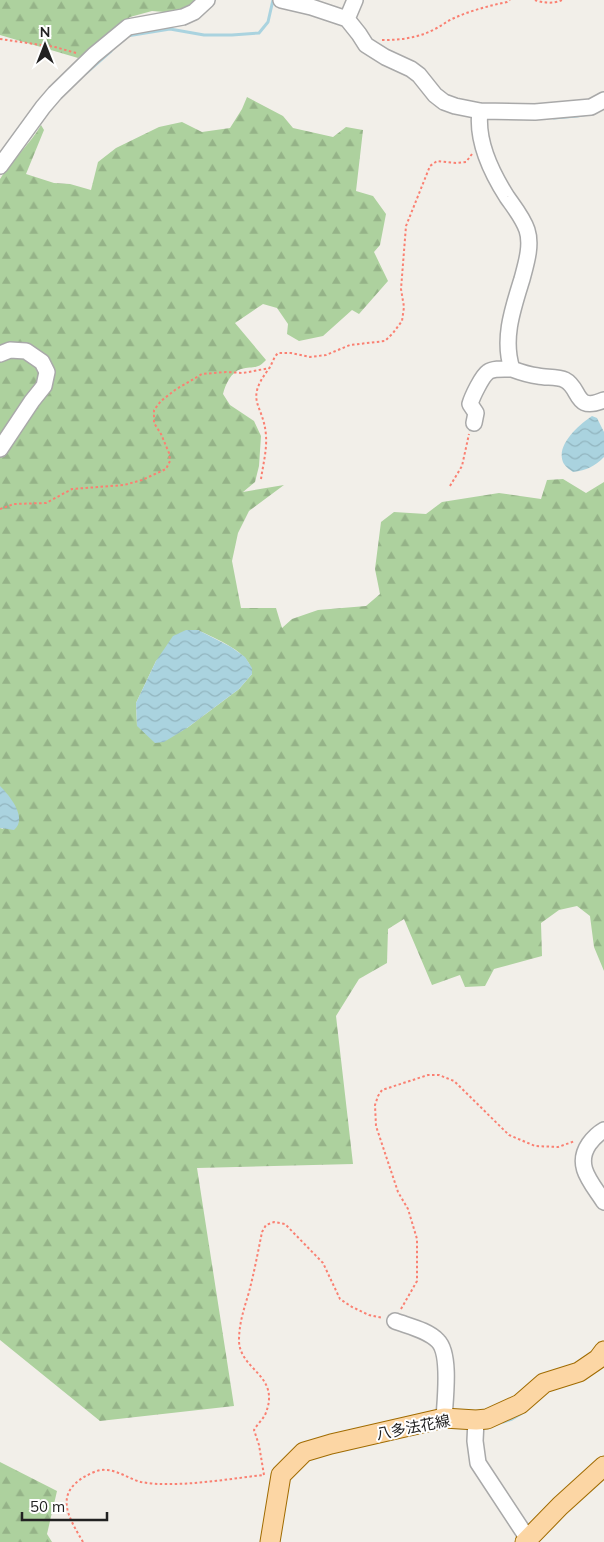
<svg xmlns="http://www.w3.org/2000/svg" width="604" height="1542" font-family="Mulish,'Noto Sans JP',sans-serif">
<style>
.forest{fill:url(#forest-firs);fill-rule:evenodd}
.water{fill:url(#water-waves)}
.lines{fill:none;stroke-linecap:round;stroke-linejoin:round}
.stream{stroke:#aad3df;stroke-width:3}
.minor-casing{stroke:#a9a9a9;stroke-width:18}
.major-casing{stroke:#a06b00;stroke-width:21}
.path{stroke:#fa8072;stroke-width:2;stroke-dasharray:2.5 2.5;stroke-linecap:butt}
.minor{stroke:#fff;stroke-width:15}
.major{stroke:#fcd6a4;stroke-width:19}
.labels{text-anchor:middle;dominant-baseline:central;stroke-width:4;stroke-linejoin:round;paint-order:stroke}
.street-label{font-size:15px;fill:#222;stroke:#fff}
</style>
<defs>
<pattern id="forest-firs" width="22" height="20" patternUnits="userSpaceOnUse" patternTransform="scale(1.25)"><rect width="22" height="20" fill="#add19e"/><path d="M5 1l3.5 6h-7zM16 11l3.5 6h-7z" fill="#95b388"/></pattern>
<pattern id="water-waves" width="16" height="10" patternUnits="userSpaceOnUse" patternTransform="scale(1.25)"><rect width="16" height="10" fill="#aad3df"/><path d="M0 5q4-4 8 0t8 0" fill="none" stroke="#92b5bf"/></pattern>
</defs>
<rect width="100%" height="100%" fill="#f2efe9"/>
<path class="forest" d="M0 0H194L191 9 177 13 152 11 130 17 78 58 0 35Z
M247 97 283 116 293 128 333 137 346 127 363 130 356 191 373 196 386 214 380 245 374 252 388 281 359 314 352 310 323 336 299 341 287 334 288 324 277 308 263 304 235 323 266 360C257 370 253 366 241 369 231 372 225 385 223 394L230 405 254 421 261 436 259 466 255 482 243 492 284 485 249 511 238 533 232 561 241 608H276L282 628 292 619 318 610 366 606 380 594 375 569 381 522 394 512 426 514 442 502 499 493 541 499 547 480 563 479 586 493 604 482V971L594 947 590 916 577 906 559 910 541 923 542 956 494 969 485 986 465 987 460 975 432 985 404 919 388 929 387 963 359 979 336 1016 353 1164 197 1168 234 1406 100 1421 0 1340V828L3 829 0 786V179C12 159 30 145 41 125L44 130 26 174 54 183 70 184 91 190 98 162 116 148 159 127 182 122 202 132 230 128 242 109ZM198 630C215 639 252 652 252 674L239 689 187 728 137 726 136 703 156 661Z
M0 1462 57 1491 47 1534 52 1542H0Z"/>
<path class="water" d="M592 416 597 418 604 432V457C594 467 587 470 573 472 570 470 566 467 564 464 554 446 579 425 592 416Z
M186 630H198L231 647 245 657 252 668V674L239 689 187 728 164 742 155 743 137 726 136 703 156 661 173 636Z
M0 786C10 796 28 818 14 830L0 828Z"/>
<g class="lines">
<path class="stream" d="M127 36 170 29 204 35H232L259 33 268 22 273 0
M86 73 111 51
M554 118 577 116 594 113
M503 1422 512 1419 524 1412"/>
<defs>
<path id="minor" d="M281 0 311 7 347 19 359 34 366 45 385 57 411 69 419 75 435 95 444 102 455 106 480 111 535 112 591 107 604 100
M347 19 355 0
M480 111C476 141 491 172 507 197 514 207 523 218 527 230 532 245 526 264 522 279 513 308 502 339 512 369 520 372 529 375 538 376 546 378 557 376 565 380 581 388 574 413 604 400
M0 166 43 107 55 93 94 55 128 27 183 17 194 12 207 0
M0 354 10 350 26 351 42 362 47 372 44 386 32 401 0 449
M474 423 476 413 470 404C472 397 482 376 488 372 493 368 505 369 512 369
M604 1130C597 1134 594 1137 589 1144 574 1166 592 1183 604 1202
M395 1321C408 1326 428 1330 438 1341 451 1354 445 1400 444 1418
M476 1420 475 1441 478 1463 530 1542"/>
<path id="major" d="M270 1542 281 1475 304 1452 331 1444 444 1418 476 1420 487 1419 520 1404 544 1383 579 1372 598 1359 604 1351
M525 1542 560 1506 604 1466"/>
</defs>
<use href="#minor" class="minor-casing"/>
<use href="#major" class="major-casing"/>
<path class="path" d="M535 0C542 3 555 4 562 0
M0 39 55 47 76 53
M382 40C401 40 418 38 435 29 441 26 446 22 452 19 469 11 488 6 507 2L510 0
M261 479C263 465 267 450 266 436 264 404 244 402 268 370 272 365 273 358 278 353H291L310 357 326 355 350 345 385 341 393 333 402 321 404 307 401 289 406 226 430 166 437 161 456 163 466 162 472 154
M450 486 462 466 469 434
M0 509 14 504 46 503 72 489 124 485 142 480 166 469 170 461 169 453 161 434 154 423V410L161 401 175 390 202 374 226 372 243 373 270 368
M401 1309 417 1281V1239L408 1209 398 1192 376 1126 375 1105 378 1096 382 1090 428 1075H439L454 1081 509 1135 535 1146 558 1147 575 1141
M264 1475 259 1445 254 1430C257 1425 262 1420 265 1415 282 1375 240 1371 239 1341 239 1323 244 1309 249 1292 254 1273 258 1252 262 1232L266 1225 274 1222 285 1224 323 1263 340 1299 352 1307 369 1315 383 1318
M83 1542C69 1518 54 1495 84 1477 90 1474 98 1469 105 1470 118 1470 129 1479 141 1482 147 1483 154 1484 160 1484 194 1485 229 1479 263 1475"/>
<use href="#minor" class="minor"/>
<use href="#major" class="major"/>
</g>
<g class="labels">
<g class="street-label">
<text transform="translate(413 1427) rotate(-11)">八多法花線</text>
</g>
</g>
<g transform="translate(45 45)" stroke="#ffffff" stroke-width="4" paint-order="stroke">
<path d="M0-4L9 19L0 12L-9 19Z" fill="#222222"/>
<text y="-8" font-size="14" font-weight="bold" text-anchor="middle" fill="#222222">N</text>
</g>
<path d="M22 1512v8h85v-8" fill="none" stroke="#222222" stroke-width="2.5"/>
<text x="30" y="1512" font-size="15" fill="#222222" stroke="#ffffff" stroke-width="4" paint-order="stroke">50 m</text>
</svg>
